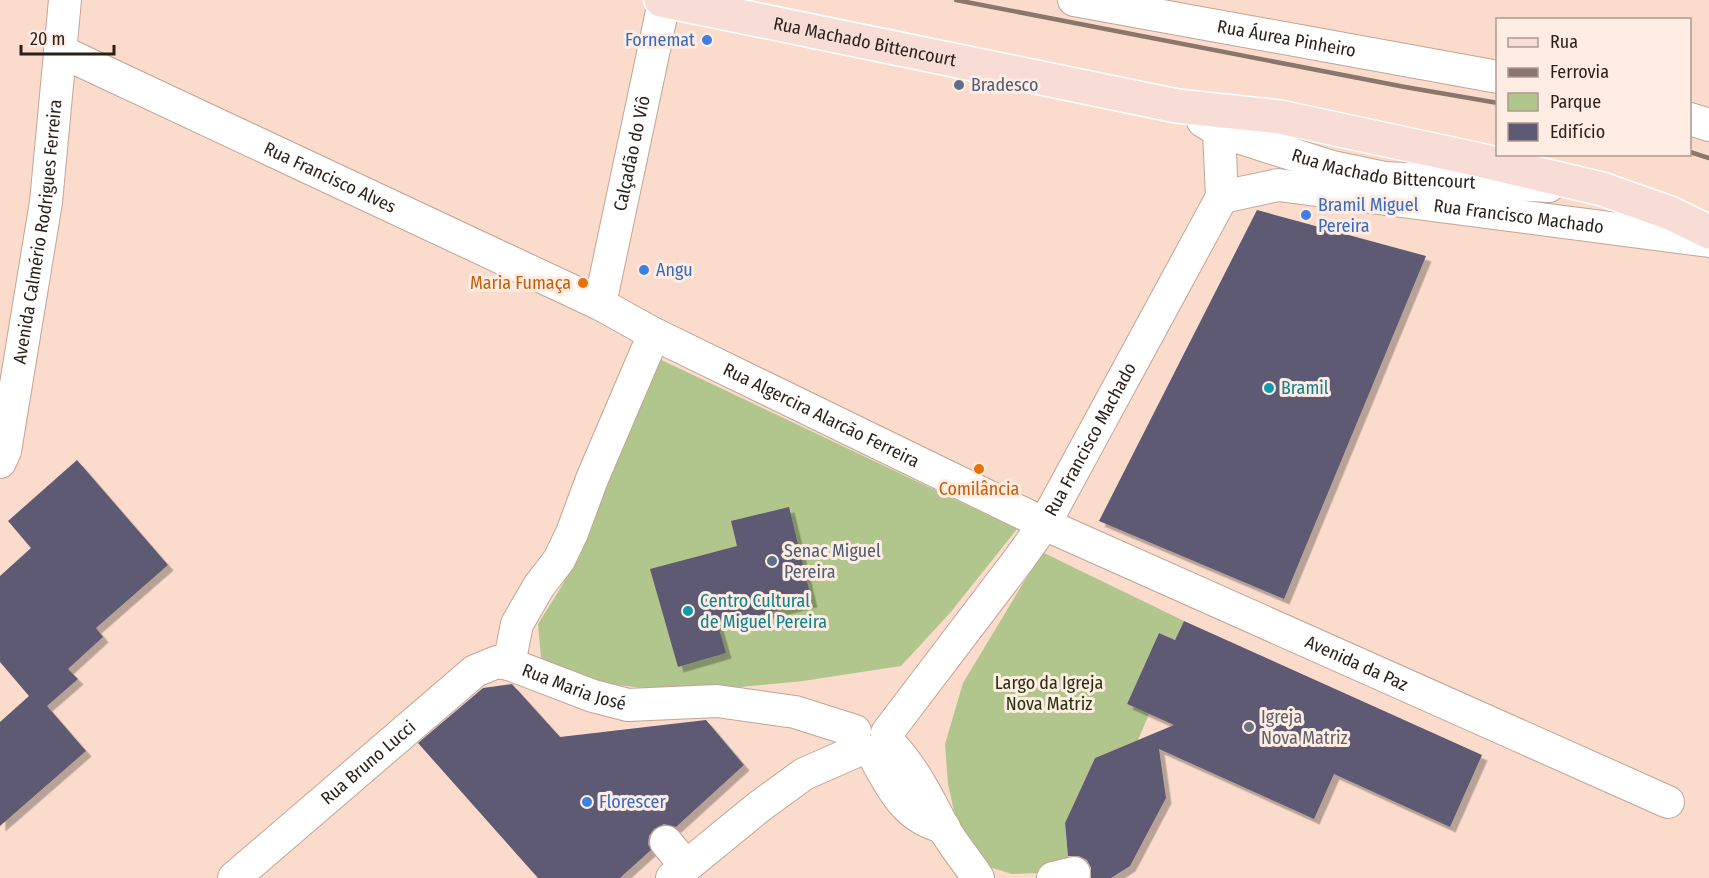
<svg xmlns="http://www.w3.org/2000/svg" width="1709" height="878" font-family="'Fira Sans Condensed',sans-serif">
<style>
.green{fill:#b1c68c}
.building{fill:#5e5a73;filter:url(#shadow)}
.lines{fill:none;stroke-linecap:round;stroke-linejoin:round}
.minor-casing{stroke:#c1a495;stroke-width:34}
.major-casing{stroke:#fff;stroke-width:36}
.minor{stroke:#fff;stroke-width:32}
.major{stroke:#f8ddd6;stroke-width:33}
.rail{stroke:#8a766b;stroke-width:4.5}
.shop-dot{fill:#3f7fe0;stroke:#ffece3;stroke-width:2}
.service-dot{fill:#5c6f8a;stroke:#ffece3;stroke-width:2}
.food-dot{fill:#e8710a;stroke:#ffece3;stroke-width:2}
.culture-dot{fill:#0f9aa8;stroke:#ffece3;stroke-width:2}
.worship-dot{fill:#6b7280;stroke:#ffece3;stroke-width:2}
.labels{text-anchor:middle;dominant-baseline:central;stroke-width:6;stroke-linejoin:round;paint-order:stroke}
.shop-label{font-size:18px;fill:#366cbe;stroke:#ffece3;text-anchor:start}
.street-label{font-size:18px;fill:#2a1f19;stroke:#ffece3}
.service-label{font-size:18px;fill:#4e5e75;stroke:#ffece3;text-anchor:start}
.food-label{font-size:18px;fill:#c56008;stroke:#ffece3;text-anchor:end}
.culture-label{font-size:18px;fill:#0d838f;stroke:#ffece3;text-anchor:start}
.park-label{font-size:18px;fill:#26320d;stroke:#ffece3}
.worship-label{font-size:18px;fill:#5b616d;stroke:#ffece3;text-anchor:start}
</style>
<defs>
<filter id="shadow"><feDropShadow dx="5.5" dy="5.5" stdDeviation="0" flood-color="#0004"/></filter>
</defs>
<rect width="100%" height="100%" fill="#fbdccc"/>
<path class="green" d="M651 355 1017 529 950 613 901 666 803 681 720 689H652L592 682 541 658 538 624 563 584 596 497 634 424Z
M1042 552 1184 621 1175 640 1159 633 1127 704 1149 714 1138 740 1095 758 1065 823 1069 866 1042 873 1012 874 989 867 972 847 955 816 948 784 945 744 963 683Z"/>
<path class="building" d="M1257 210 1426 256 1284 599 1099 521Z
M77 460 168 565 96 628 103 637 68 669 78 679 47 706 86 751 0 826V722L29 696 0 662V576L31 548 8 521Z
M789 507 812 602 718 625 726 653 678 667 650 569 737 546 731 521Z
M1184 621 1482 755 1450 827 1334 774 1314 819 1159 749 1166 798 1130 866 1111 878H1091V868L1087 860 1079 856H1068L1065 823 1095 758 1174 725 1127 704 1159 633 1175 640Z
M512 684 560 737 706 720 744 765 676 827 664 824 654 829 649 836 648 844 651 850 620 878H538L418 743 483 688Z"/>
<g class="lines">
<defs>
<g id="minor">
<path id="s1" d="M1074 0 1498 77"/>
<path id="s2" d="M60 51 600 304 654 334 1053 528 1668 802"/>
<path d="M1690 119 1709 125"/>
<path id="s3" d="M1203 121 1219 131 1332 167 1384 178 1549 186"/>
<path id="s4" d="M1222 197 1278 185 1709 241"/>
<path id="s5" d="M600 304 664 2"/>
<path id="s6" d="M654 334 592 479 572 533 559 560 539 586 517 624 509 664 593 696 628 705 717 701 795 712 855 731"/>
<path id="s7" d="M0 462 5 451 46 202 65 0"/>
<path id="s8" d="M887 733 1020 558 1045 523 1222 197 1219 131"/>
<path d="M887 740C912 766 927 795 943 827 953 845 967 861 978 878"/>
<path d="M872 752C890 785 904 818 944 827"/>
<path d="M666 842 686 866"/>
<path id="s9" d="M234 878 475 671 497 662 509 664"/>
<path d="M672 878 760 806 804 774 861 749"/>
<path d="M1053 878 1074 873"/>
</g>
<g id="major">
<path id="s10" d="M661 0 1177 106 1280 117 1480 160 1602 189 1670 213 1709 232"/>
</g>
</defs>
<use href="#minor" class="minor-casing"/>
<use href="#major" class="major-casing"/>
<use href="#minor" class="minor"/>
<use href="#major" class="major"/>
<path class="rail" d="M956 0 1405 87 1498 103
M1690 152 1709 158"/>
</g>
<g class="shop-dot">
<circle cx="707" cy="40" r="6"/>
<circle cx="1306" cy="215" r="6"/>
<circle cx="644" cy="270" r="6"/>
<circle cx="587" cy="802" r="6"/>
</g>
<g class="service-dot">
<circle cx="959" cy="85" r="6"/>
<circle cx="772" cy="561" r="6"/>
</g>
<g class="food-dot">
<circle cx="583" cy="283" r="6"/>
<circle cx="979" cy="469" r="6"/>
</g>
<g class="culture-dot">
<circle cx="1269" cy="388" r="6"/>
<circle cx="688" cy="611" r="6"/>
</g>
<circle class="worship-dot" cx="1249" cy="727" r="6"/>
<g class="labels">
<g class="shop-label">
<text x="695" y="40" text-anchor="end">Fornemat</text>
<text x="1318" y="205">Bramil Miguel<tspan x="1318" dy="21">Pereira</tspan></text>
<text x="656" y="270">Angu</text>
<text x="599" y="802">Florescer</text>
</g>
<g class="street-label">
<text stroke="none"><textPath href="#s1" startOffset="216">Rua Áurea Pinheiro</textPath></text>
<text stroke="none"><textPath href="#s10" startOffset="208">Rua Machado Bittencourt</textPath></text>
<text stroke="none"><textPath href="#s5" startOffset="154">Calçadão do Viô</textPath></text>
<text stroke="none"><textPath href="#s3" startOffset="189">Rua Machado Bittencourt</textPath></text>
<text stroke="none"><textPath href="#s2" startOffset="298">Rua Francisco Alves</textPath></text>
<text stroke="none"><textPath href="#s4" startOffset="300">Rua Francisco Machado</textPath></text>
<text stroke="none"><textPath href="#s7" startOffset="234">Avenida Calmério Rodrigues Ferreira</textPath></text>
<text stroke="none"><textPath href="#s2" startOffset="844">Rua Algercira Alarcão Ferreira</textPath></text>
<text stroke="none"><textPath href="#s8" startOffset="358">Rua Francisco Machado</textPath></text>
<text stroke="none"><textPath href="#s2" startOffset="1434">Avenida da Paz</textPath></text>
<text stroke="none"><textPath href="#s6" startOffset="432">Rua Maria José</textPath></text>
<text stroke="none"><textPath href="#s9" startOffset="177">Rua Bruno Lucci</textPath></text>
</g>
<g class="service-label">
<text x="971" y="85">Bradesco</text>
<text x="784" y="551">Senac Miguel<tspan x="784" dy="21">Pereira</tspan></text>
</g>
<g class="food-label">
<text x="571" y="283">Maria Fumaça</text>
<text x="979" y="489" text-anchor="middle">Comilância</text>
</g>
<g class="culture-label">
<text x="1281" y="388">Bramil</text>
<text x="700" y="601">Centro Cultural<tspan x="700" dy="21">de Miguel Pereira</tspan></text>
</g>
<g class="park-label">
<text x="1049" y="683">Largo da Igreja<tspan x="1049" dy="21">Nova Matriz</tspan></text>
</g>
<g class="worship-label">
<text x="1261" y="717">Igreja<tspan x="1261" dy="21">Nova Matriz</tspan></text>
</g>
</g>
<rect x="1496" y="18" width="195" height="138" fill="#ffece3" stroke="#aa9a92" stroke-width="1.5"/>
<rect x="1508" y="38" width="30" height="9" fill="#f8ddd6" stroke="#aa9a92" stroke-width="1.5"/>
<text x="1550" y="48" font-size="18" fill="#2a1f19">Rua</text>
<rect x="1508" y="68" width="30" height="9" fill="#8a766b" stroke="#aa9a92" stroke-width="1.5"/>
<text x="1550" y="78" font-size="18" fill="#2a1f19">Ferrovia</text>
<rect x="1508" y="93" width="30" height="18" fill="#b1c68c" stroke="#aa9a92" stroke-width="1.5"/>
<text x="1550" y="108" font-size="18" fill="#2a1f19">Parque</text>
<rect x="1508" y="123" width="30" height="18" fill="#5e5a73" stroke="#aa9a92" stroke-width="1.5"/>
<text x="1550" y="138" font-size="18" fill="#2a1f19">Edifício</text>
<path d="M21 45v9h93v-9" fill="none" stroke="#2a1f19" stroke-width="3"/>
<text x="30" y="45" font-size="18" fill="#2a1f19" stroke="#ffece3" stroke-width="4.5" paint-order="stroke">20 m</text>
</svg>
